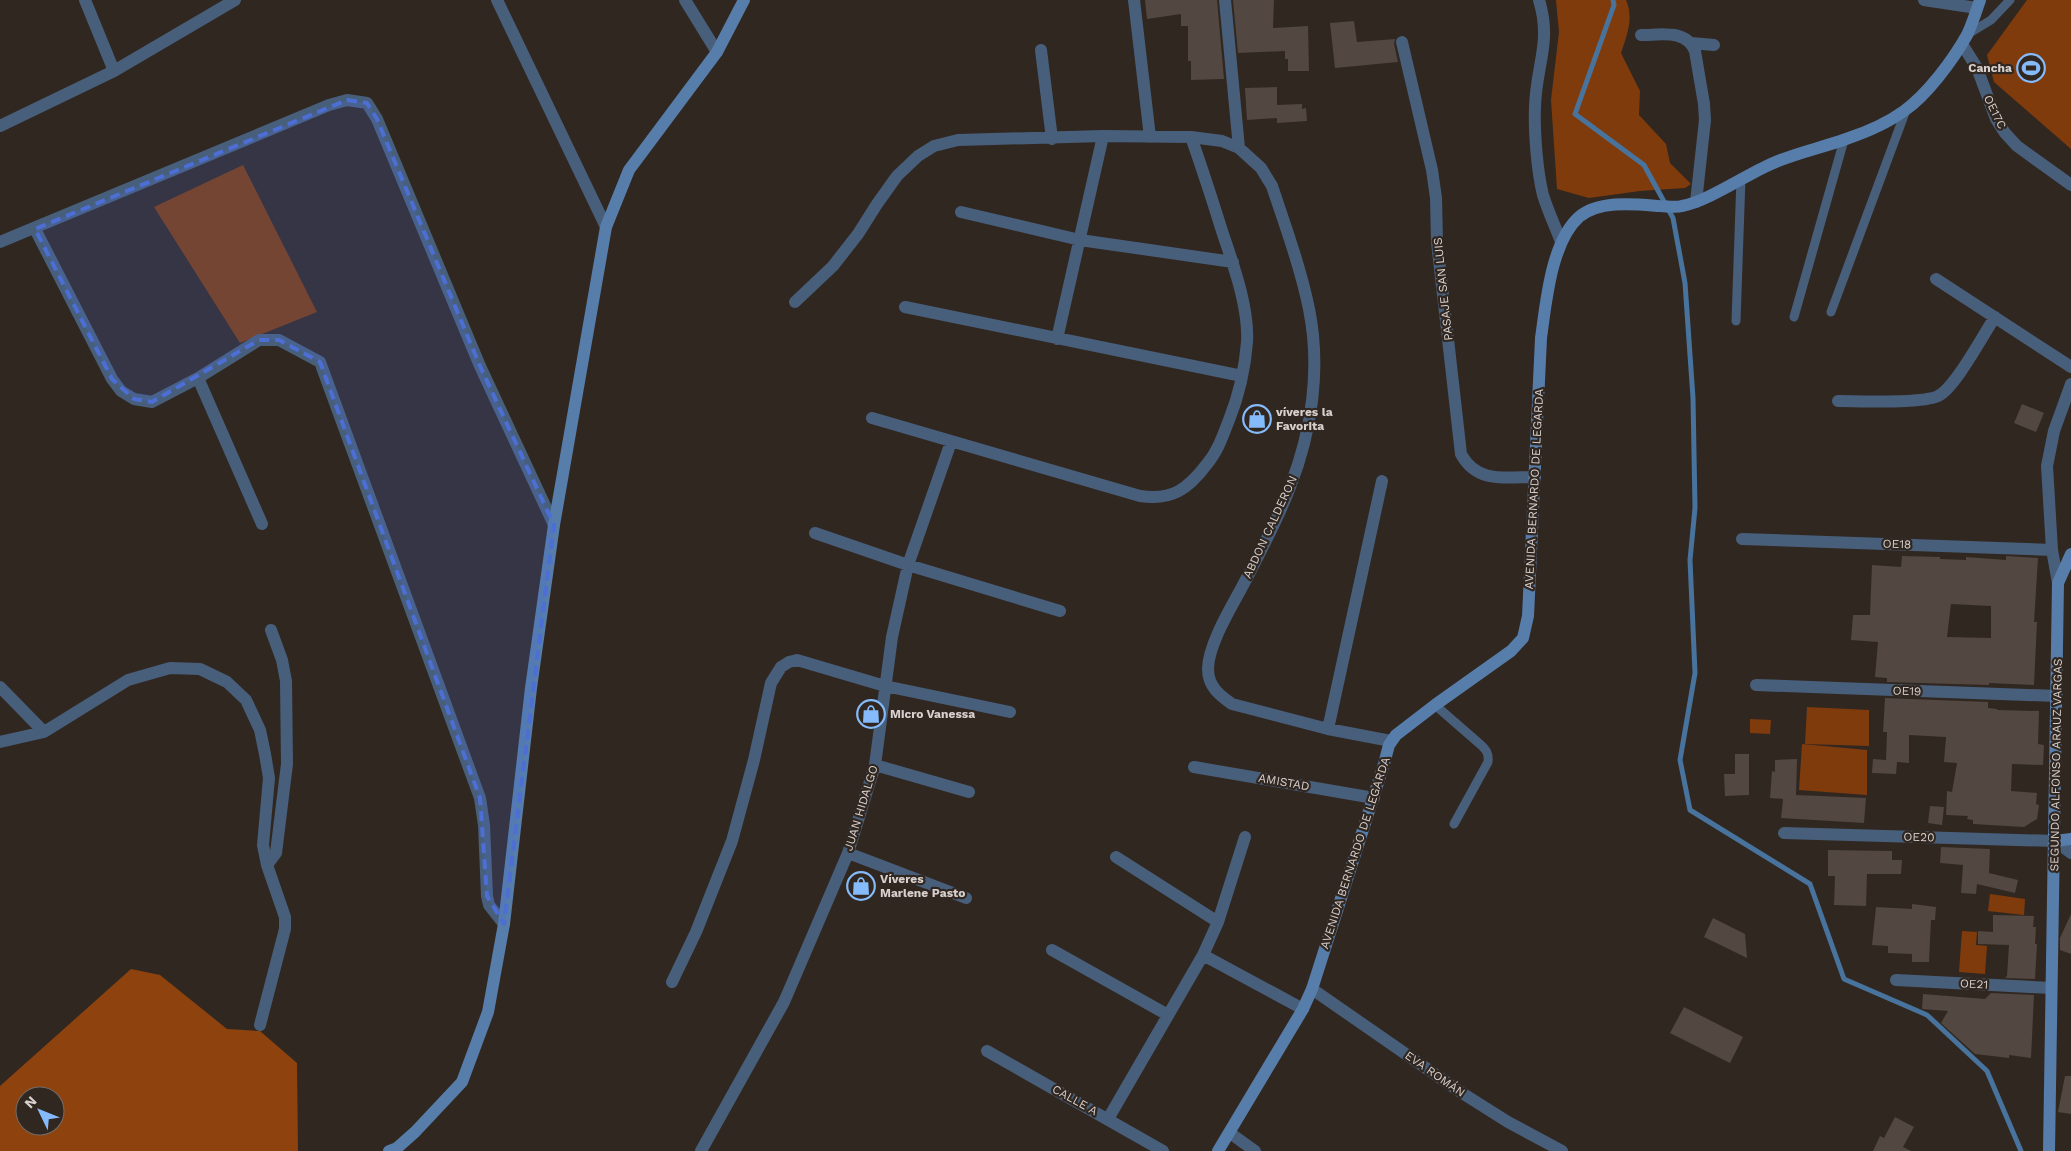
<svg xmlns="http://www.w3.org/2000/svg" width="2071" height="1151" font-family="'Work Sans',sans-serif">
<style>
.green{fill:#803b0c}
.forest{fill:#8e420e;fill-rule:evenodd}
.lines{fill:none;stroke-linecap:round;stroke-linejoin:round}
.stream{stroke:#48739d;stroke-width:5}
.building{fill:#524741;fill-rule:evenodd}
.lane{stroke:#485f7b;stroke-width:9}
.street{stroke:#485f7b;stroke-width:12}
.secondary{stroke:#577daa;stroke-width:12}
.marked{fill:#4c6ed5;fill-opacity:0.2;stroke:#4c6ed5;stroke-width:4;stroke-dasharray:10 6;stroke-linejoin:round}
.labels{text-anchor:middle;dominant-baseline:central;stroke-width:4.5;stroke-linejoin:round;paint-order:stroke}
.poi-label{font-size:12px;font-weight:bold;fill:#d7d0cd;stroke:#312721;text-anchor:start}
.street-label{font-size:12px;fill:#d7d0cd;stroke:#312721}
</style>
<rect width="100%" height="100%" fill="#312721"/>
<path class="green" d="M1556 0H1626C1634 18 1627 35 1621 53L1640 91 1639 115 1666 144 1670 163 1691 184 1685 188 1640 191 1589 198 1557 189 1551 100 1559 32Z
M2027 0H2071V149L1994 82 1987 55Z
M243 165 317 312 240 343 154 207Z
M1807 707 1869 710V746L1805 744Z
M1750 719 1771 720 1770 734 1750 733Z
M1802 744 1867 750V795L1799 790Z
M1990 894 2025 899 2024 915 1988 911Z
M1962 931 1977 932 1976 945 1987 946 1985 974 1959 972Z"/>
<path class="forest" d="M131 969 160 975 227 1029 260 1031 297 1063 298 1151H0V1086ZM25 1096H55V1126H25Z"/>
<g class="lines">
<path class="stream" d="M1613 0 1614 5 1575 114 1644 165 1673 218 1685 283 1693 398 1695 508 1690 560 1695 673 1680 760 1690 810 1810 884 1844 979 1927 1015 1987 1071 2021 1151"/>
</g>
<path class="building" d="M1145 0H1217L1224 79 1191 80V61H1188V26H1181V14L1147 19Z
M1233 0H1274L1273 28 1308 26 1309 71H1288V59H1285V51L1238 53Z
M1354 21 1357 42 1395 39 1394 44 1398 62 1335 68 1330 23Z
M1277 87V105L1302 104V109L1306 108 1307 121 1277 123V118L1247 120 1245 88Z
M2022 404 2044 413 2036 432 2014 423Z
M1902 556 1940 557V559L1966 560V557L2006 560V556L2038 558 2034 622H2037L2034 685 1989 683V685L1887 682V678L1875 677 1878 642 1851 640 1853 615H1870L1872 565 1901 567ZM1951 604 1991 606V638L1947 637Z
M1885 698 1988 702V708L1997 709V710L2039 711 2038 744 2044 745 2043 765 2012 764 2011 791 2037 793 2036 804 2039 805 2037 819 2024 827 1973 824V820L1967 819 1968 816 1946 815 1947 791 1952 792 1957 763 1944 762 1946 737 1909 735V763L1897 762 1896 774 1872 773 1873 759 1886 760 1887 732H1883Z
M1735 754H1749V795L1725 796 1724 774H1735Z
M1797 759 1796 795 1866 798 1864 823 1781 818 1783 799 1770 798 1772 771 1775 772V760Z
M1930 806 1944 807 1942 825 1928 823Z
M1941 847 1990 849 1989 873 2018 880 2015 893 1977 884 1976 894 1961 893 1963 865 1940 863Z
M1828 850 1892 851V860H1902L1901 874H1867L1866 906 1834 905 1835 876H1828Z
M1912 904 1936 907 1935 920H1931L1929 962H1912V954L1888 953V946L1872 945 1876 907 1912 909Z
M2071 914V954L2060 950V938Z
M1993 915 2034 916 2033 927H2036L2035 944H2037L2035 979 2005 978 2007 976 2009 945 1978 944V931L1993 932Z
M1713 918 1745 934 1747 958 1704 937Z
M1991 993 2034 995 2031 1058 2009 1055V1058L1975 1054 1941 1023 1948 1011 1922 1009 1923 994 1985 999Z
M1684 1007 1743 1037 1730 1063 1670 1033Z
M2065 1076H2071V1114L2058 1112Z
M1895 1117 1914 1127 1903 1147 1911 1151H1873L1880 1136 1884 1138Z"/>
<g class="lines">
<path class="lane" d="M1968 34 1991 20 2010 0
M1831 312 1906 110
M1794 317 1844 140
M1736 321 1741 178
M1435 705 1481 745C1486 750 1489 753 1488 762L1454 824"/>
<path class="street" d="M85 0 114 71
M497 0 606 227
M685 0 717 52
M1134 0 1150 137
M1225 0 1239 148
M1539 0C1552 43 1536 65 1535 107 1534 131 1537 171 1543 195 1548 211 1555 226 1561 242
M1924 0 1977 8
M1641 35C1661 35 1686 29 1695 51L1704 104 1705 120 1696 202
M1402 42 1432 170 1436 198 1437 242 1461 454C1477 484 1506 477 1535 477
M1691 43 1714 45
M1962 44 1977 68 1996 119 2005 133 2017 146 2071 185
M1041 50 1052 139
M0 126 114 71 235 0
M961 212 1080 240 1233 262
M35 229 112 379 121 391 134 399 152 402 198 378 259 340H279L320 362 480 798 484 825 487 896 489 905 504 924
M0 242 329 105 347 100 367 103 377 119 480 366 554 525
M1936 279 2071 367
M795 302 833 266 858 234 877 204 897 176 918 156 934 146 958 140 1103 136 1191 137 1222 141 1239 148 1261 168 1272 186C1285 225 1301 269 1309 309 1321 368 1312 431 1290 487 1277 522 1258 556 1241 589 1230 609 1208 646 1208 669 1208 686 1219 695 1232 704L1328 729 1391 741
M905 307 1242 376
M1057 339 1103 136
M198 378 262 524
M1838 401C1859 401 1922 404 1938 396 1955 388 1983 335 1995 317
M872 418 1140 496C1172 501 1188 489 1207 464 1218 451 1223 435 1229 420 1239 395 1245 368 1247 342 1249 307 1233 264 1222 231 1212 199 1202 168 1191 137
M815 533 908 565 1060 611
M1742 539 2052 550
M2058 583 2052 550 2047 466 2054 431 2071 384
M1756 685 2057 696
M0 687 44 732
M1328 729 1382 481
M0 742 44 732 128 680 170 668 200 669 227 682 246 700 260 730 265 754 269 778 263 845 267 865 285 917V929L260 1025
M875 765 969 792
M1194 767 1374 798
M1784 833 2055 841 2071 853
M848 853 966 898
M1116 857 1218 922
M267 865 276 853 287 764 286 681 282 660 271 630
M1052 950 1168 1015
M1203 955 1303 1009
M1896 980 2051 988
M672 982 696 932 732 841 754 760 771 683 781 667 789 662 797 660 885 686 1010 712
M1312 989 1462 1093 1508 1122 1562 1151
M987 1051 1163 1151
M1108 1119 1203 955 1218 922 1245 837
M1230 1133 1255 1151
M701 1151 784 1002 848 853 875 765 892 637 908 565 951 442"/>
<path class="secondary" d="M2055 841 2071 839
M389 1151 397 1148 415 1132 462 1082 488 1012 504 924 531 688 554 525 606 227 629 170 717 52 744 0
M1218 1151 1303 1009 1312 989 1384 764 1389 745 1396 735 1435 705 1511 651 1523 638 1528 616 1541 338C1546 303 1551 242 1579 217 1599 200 1634 204 1659 206 1667 206 1675 208 1682 206 1708 201 1744 176 1771 164 1795 153 1821 148 1846 139 1867 132 1886 124 1904 111 1927 95 1953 60 1967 35 1972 25 1976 12 1980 0
M2049 1151 2058 583 2071 554"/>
</g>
<path class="marked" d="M347 100 367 103 377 119 480 366 554 525 504 924 487 896 480 798 320 362 279 340H259L152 402 134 399 112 379 35 229Z"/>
<defs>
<symbol id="stadium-ring" viewBox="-11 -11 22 22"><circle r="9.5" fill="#312721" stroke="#85bbfb" stroke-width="1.5"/><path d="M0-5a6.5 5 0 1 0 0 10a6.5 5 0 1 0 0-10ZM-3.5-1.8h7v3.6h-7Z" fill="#85bbfb"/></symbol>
<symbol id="shop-ring" viewBox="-11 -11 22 22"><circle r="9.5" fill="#312721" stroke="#85bbfb" stroke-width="1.5"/><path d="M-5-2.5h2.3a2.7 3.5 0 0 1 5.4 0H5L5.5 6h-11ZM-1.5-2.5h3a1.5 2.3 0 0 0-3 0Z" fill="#85bbfb"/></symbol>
</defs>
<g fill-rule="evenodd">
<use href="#stadium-ring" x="2015" y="52" width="32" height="32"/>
<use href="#shop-ring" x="1241" y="403" width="32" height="32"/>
<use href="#shop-ring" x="855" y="698" width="32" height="32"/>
<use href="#shop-ring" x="845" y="870" width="32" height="32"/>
</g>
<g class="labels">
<g class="poi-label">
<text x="2012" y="68" text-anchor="end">Cancha</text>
<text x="1276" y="412">víveres la<tspan x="1276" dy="14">Favorita</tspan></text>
<text x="890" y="714">Micro Vanessa</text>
<text x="880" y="879">Víveres<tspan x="880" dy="14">Marlene Pasto</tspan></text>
</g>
<g class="street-label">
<text transform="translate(1995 112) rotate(64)">OE17C</text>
<text transform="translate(1443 289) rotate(-96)">PASAJE SAN LUIS</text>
<text transform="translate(1534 489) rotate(-87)">AVENIDA BERNARDO DE LEGARDA</text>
<text transform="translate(1270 527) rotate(-65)">ABDON CALDERON</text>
<text transform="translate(1897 544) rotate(2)">OE18</text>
<text transform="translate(1907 691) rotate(2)">OE19</text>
<text transform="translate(2056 765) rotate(-89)">SEGUNDO ALFONSO ARAUZ VARGAS</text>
<text transform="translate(1284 782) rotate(10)">AMISTAD</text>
<text transform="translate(861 808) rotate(-73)">JUAN HIDALGO</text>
<text transform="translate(1919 837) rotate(2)">OE20</text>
<text transform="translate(1355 853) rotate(-72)">AVENIDA BERNARDO DE LEGARDA</text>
<text transform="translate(1974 984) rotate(3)">OE21</text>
<text transform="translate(1435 1074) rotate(35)">EVA ROMÁN</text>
<text transform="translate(1075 1100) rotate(29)">CALLE A</text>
</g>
</g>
<g transform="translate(40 1111) rotate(313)"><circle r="24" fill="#312721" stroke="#736b66"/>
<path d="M0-4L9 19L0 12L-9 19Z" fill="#85bbfb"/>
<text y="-8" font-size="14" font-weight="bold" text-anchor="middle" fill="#d7d0cd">N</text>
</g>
</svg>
